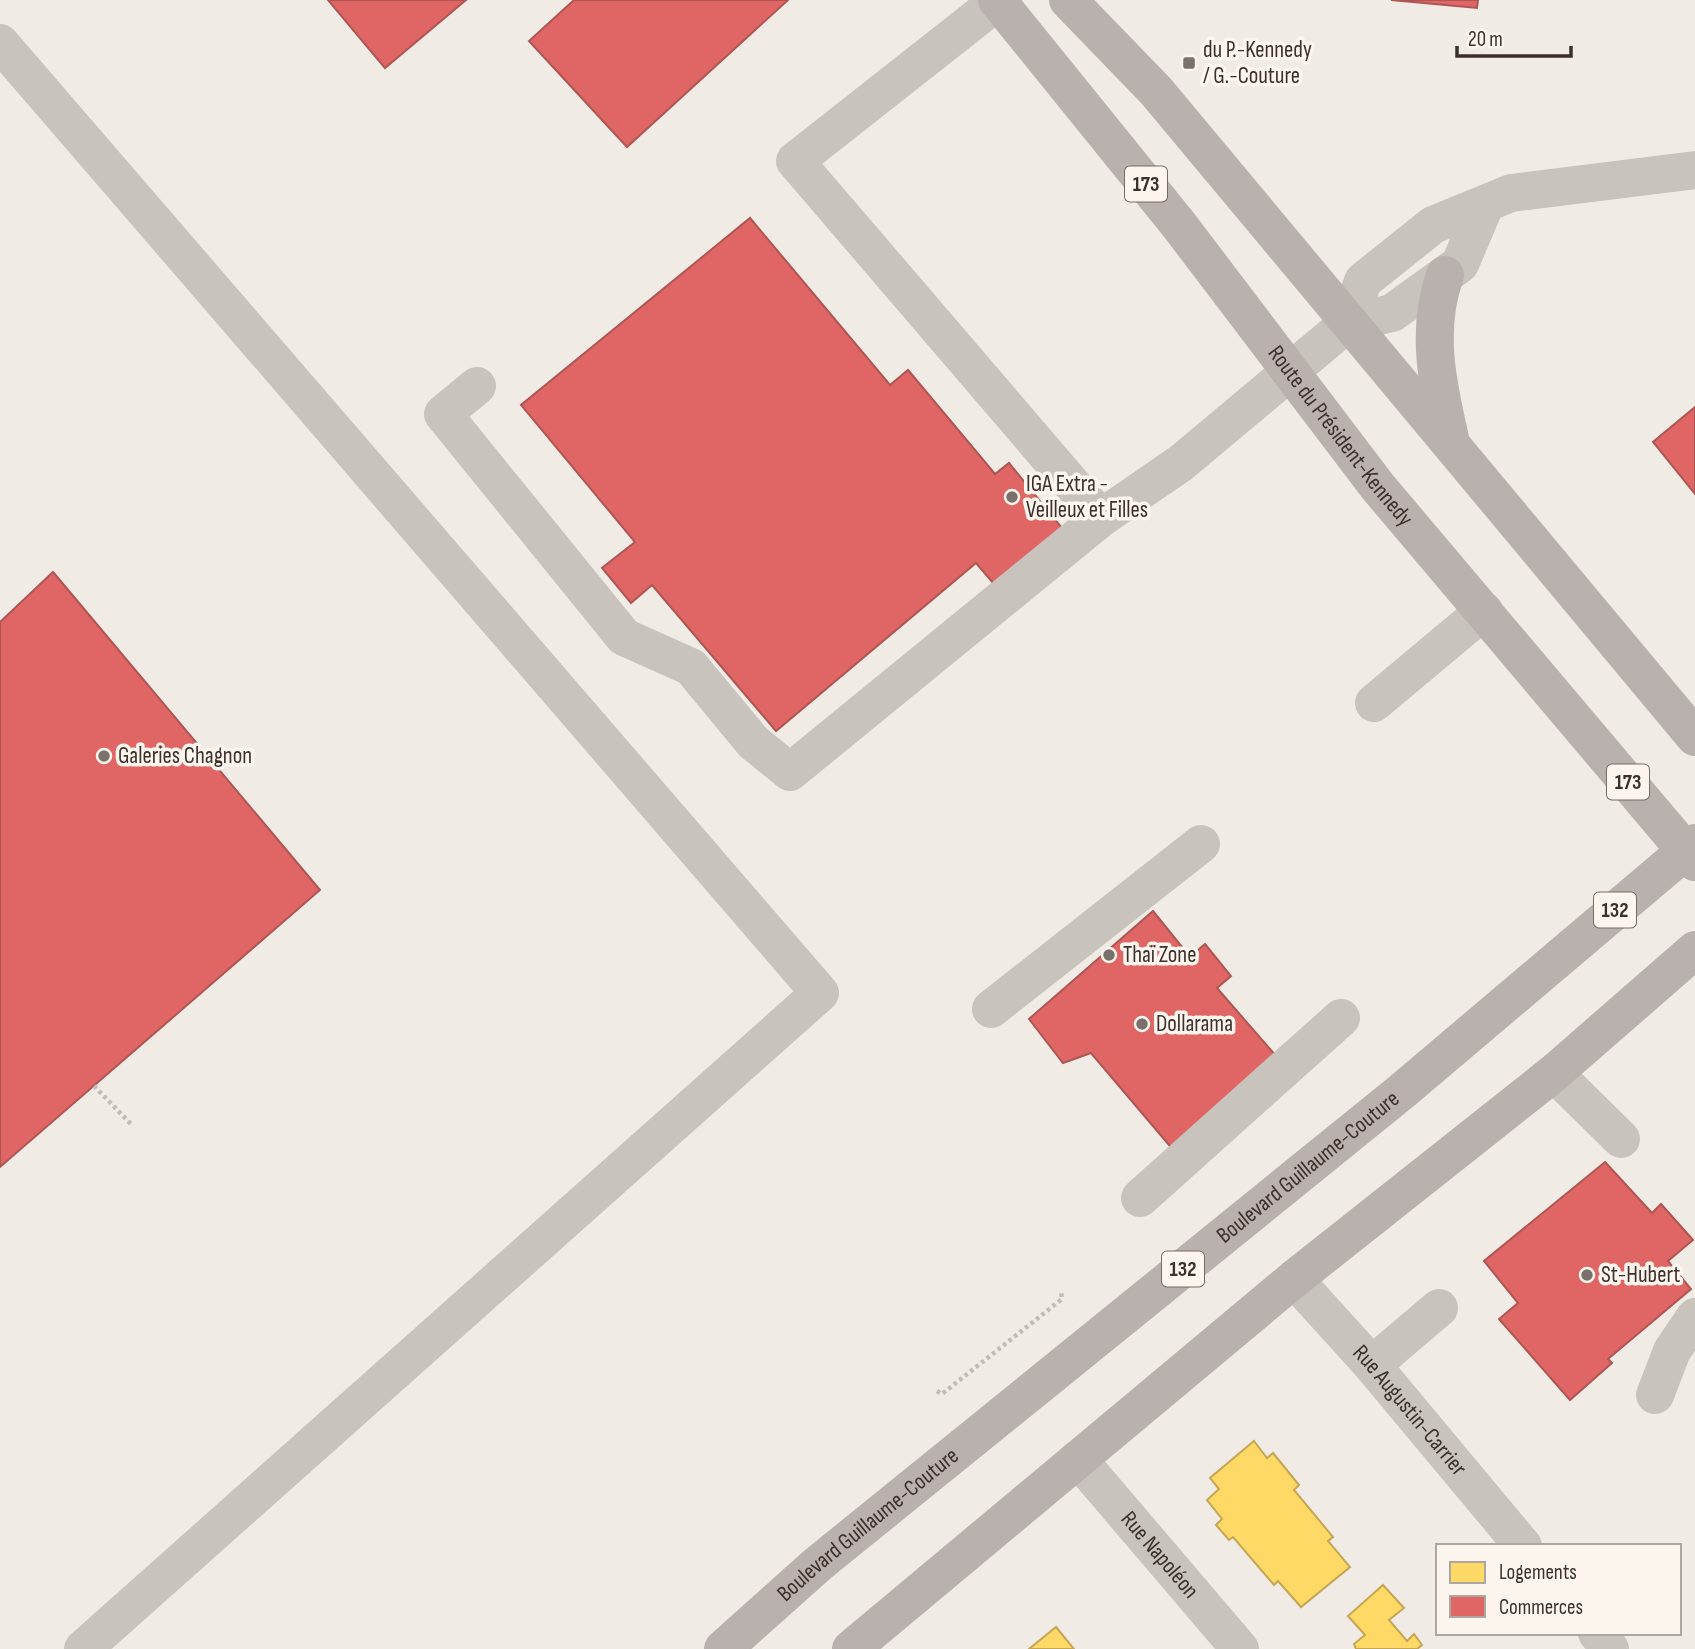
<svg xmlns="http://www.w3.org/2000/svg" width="1695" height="1649" font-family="'Sofia Sans Condensed',sans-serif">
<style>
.homes{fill:#ffd966;stroke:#c4a654;stroke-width:2}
.shops{fill:#e06666;stroke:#ae5654;stroke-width:2}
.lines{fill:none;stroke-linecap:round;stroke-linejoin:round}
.path{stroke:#c2bbb6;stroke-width:4.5;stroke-dasharray:3.5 3.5;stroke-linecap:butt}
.minor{stroke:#c9c3be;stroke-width:38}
.major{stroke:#b8b1ad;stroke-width:38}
.poi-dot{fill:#7a716c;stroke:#fbf5ee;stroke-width:2.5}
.labels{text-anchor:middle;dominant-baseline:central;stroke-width:7;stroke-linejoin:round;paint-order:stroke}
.shield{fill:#fbf5ee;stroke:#756b66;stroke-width:2}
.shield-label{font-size:21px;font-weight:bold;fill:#3b302b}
.poi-label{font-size:23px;fill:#3b302b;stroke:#fbf5ee;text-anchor:start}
.street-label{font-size:23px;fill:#3b302b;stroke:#fbf5ee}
</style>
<rect width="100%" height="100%" fill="#f0ebe5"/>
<path class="homes" d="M1254 1441 1267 1458 1273 1453 1299 1485 1294 1490 1333 1537 1328 1541 1350 1567 1301 1607 1278 1581 1274 1585 1233 1537 1229 1540 1216 1525 1222 1519 1207 1500 1219 1489 1210 1478Z
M1383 1585 1404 1608 1389 1620 1407 1641 1414 1634 1422 1645 1417 1649H1356L1354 1644 1365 1635 1348 1616Z
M1056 1627 1074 1649H1029Z"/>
<path class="shops" d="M328 0H466L385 68Z
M574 0H788L627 147 529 41Z
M1391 0H1478L1477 8Z
M750 218 890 385 908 370 995 474 1009 463 1062 528 994 584 976 563 776 731 652 585 631 603 602 568 635 542 521 405Z
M1695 407V494L1653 442Z
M53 572 320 890 0 1167V622Z
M1153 911 1190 957 1205 944 1231 976 1217 988 1283 1064 1175 1152 1091 1053 1063 1063 1029 1019Z
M1605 1162 1652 1213 1661 1204 1693 1240 1668 1261 1691 1289 1608 1359 1612 1363 1570 1400 1499 1319 1518 1303 1484 1261Z"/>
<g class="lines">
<path class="path" d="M94 1086 132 1125
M937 1391 942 1394 1062 1299 1061 1292"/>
<g class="minor">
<path d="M997 2 795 161 1101 518"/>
<path d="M0 43 820 993 83 1649"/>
<path d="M1348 323 1363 281 1433 225 1511 193 1695 170"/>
<path d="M477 386 443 414 624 637 691 667 753 742 790 772 1101 518 1181 463 1348 323 1392 313 1460 264 1485 205"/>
<path d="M1374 703 1484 611"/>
<path d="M991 1009 1201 844"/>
<path d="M1554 1073 1621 1139"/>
<path d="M1140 1198 1341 1018"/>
<path id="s1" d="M1294 1279 1372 1365 1523 1546"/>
<path d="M1372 1365 1439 1308"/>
<path d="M1655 1395 1672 1351 1695 1317"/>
<path id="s2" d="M1078 1459 1240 1649"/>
<path d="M1597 1633 1610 1649"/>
</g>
<g class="major">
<path id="s3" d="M997 0 1179 225 1378 487 1695 862"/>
<path d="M1068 0 1156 91 1695 737"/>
<path d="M1445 275C1425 332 1438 386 1451 443"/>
<path id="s4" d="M723 1649 818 1564 1401 1092 1695 843"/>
<path d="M851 1649 1294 1279 1554 1073 1695 950"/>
</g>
</g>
<g class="poi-dot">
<rect x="1182" y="56" width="14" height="14" rx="3.5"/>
<circle cx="1012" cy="497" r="7"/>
<circle cx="104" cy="756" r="7"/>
<circle cx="1109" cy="955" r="7"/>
<circle cx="1142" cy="1024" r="7"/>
<circle cx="1587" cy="1275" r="7"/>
</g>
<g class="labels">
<g class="shield">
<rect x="1125" y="166.5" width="42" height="35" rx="5"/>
<rect x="1607" y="764.5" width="42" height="35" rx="5"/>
<rect x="1594" y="892.5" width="42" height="35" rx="5"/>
<rect x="1162" y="1251.5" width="42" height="35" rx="5"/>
</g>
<g class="shield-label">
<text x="1146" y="184">173</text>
<text x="1628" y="782">173</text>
<text x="1615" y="910">132</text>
<text x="1183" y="1269">132</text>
</g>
<g class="poi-label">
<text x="1203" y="50">du P.-Kennedy<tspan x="1203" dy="26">/ G.-Couture</tspan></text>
<text x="1026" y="484">IGA Extra -<tspan x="1026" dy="26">Veilleux et Filles</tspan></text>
<text x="118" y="756">Galeries Chagnon</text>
<text x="1123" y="955">Thaï Zone</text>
<text x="1156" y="1024">Dollarama</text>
<text x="1601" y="1275">St-Hubert</text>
</g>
<g class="street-label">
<text stroke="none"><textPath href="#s3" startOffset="555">Route du Président-Kennedy</textPath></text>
<text stroke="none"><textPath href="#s4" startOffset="758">Boulevard Guillaume-Couture</textPath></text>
<text stroke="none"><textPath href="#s1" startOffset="175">Rue Augustin-Carrier</textPath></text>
<text stroke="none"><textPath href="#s4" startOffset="191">Boulevard Guillaume-Couture</textPath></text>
<text stroke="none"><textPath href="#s2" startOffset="126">Rue Napoléon</textPath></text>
</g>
</g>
<rect x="1436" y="1544" width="245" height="91" fill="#fbf5ee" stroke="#aea6a0" stroke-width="2"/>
<rect x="1450" y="1562" width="35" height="21" fill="#ffd966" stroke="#aea6a0" stroke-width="2"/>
<text x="1499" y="1579" font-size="21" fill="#3b302b">Logements</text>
<rect x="1450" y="1596" width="35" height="21" fill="#e06666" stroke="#aea6a0" stroke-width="2"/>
<text x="1499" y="1614" font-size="21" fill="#3b302b">Commerces</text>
<path d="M1457 46v10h114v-10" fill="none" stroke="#3b302b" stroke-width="3.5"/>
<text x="1468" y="46" font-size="21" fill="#3b302b" stroke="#fbf5ee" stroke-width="5" paint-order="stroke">20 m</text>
</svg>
